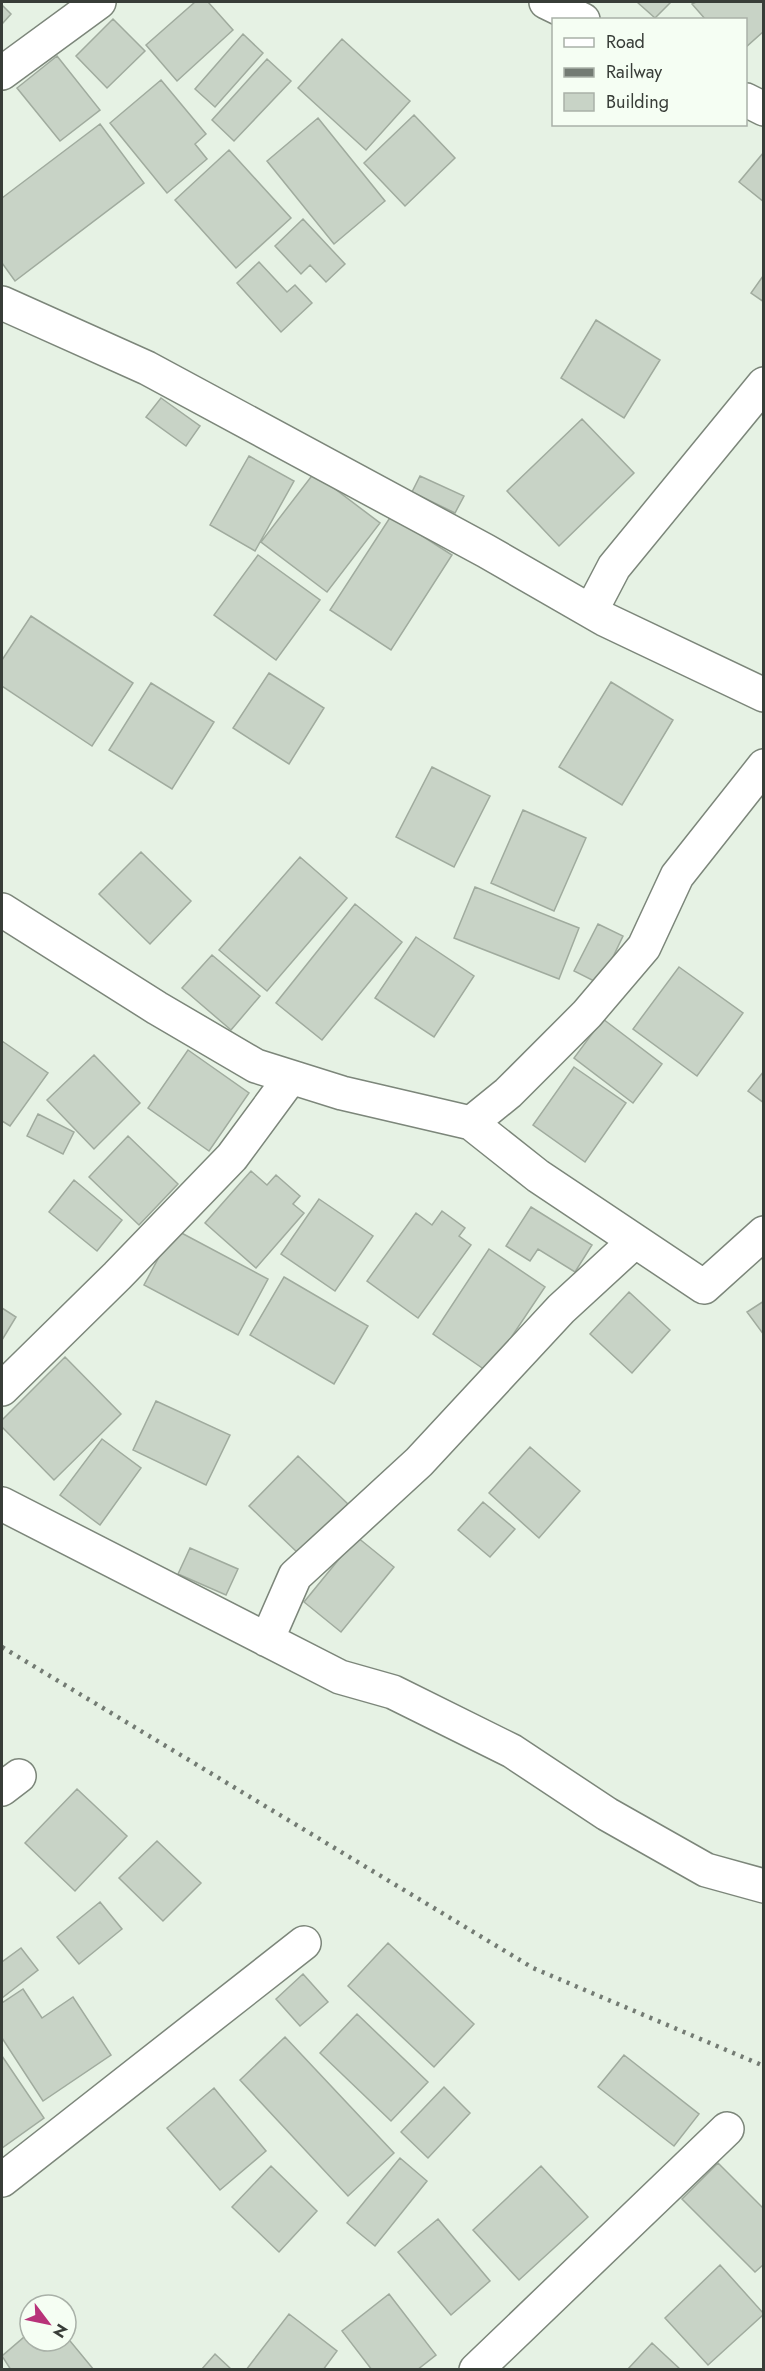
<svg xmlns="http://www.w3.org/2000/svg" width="765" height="2371" font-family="Jost,sans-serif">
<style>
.building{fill:#c8d3c6;stroke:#a0ab9e;stroke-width:1.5}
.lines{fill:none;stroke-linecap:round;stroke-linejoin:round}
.minor-casing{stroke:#7c867a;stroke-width:36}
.minor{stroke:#fff;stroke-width:33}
.rail{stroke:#737b73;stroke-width:4.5;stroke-dasharray:3 6;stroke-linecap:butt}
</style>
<rect width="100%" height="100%" fill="#e6f2e4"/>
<path class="building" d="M195 2H208L233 30 177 81 146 45Z
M637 2H671L655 18Z
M696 2H764V31L746 47V20H706L692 4Z
M2 5 11 14 2 24Z
M113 19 145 51 107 88 76 56Z
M243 34 263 53 215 107 195 89Z
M342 39 410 101 366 150 298 88Z
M57 56 100 110 60 141 17 88Z
M267 59 291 81 234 141 212 120Z
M161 80 206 134 195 144 207 159 167 193 110 123Z
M414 115 455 158 405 206 364 163Z
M318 118 385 201 334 244 267 161Z
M100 124 144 183 15 281 2 263V198Z
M229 150 291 218 236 268 175 200Z
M764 152V202L739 182Z
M303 219 345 264 326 282 310 265 301 274 275 246Z
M259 262 287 292 295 285 312 303 281 332 237 283Z
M763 276H764V302L751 293Z
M596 320 660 360 624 418 561 378Z
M161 398 200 426 186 446 146 417Z
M582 419 634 473 559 546 507 491Z
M249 456 294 481 255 551 210 525Z
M314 473 380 523 327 592 261 542Z
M420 476 464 496 455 513 412 492Z
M391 516 452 555 391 650 330 610Z
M258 555 320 600 276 660 214 615Z
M31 616 133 683 92 746 2 686V660Z
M269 673 324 708 289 764 233 728Z
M611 682 673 720 622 805 559 767Z
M151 683 214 722 172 789 109 750Z
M432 767 490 796 454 867 396 837Z
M523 810 586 838 554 911 491 883Z
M141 852 191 901 150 944 99 894Z
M300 857 347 898 267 991 219 950Z
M475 887 579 928 559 979 454 938Z
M355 904 402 942 322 1040 276 1003Z
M598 924 623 936 600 984 574 971Z
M416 937 474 976 434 1037 375 998Z
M212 955 260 996 231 1030 182 988Z
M679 967 743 1013 697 1076 633 1029Z
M603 1019 662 1064 633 1103 574 1058Z
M2 1041 48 1073 10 1126 2 1121Z
M188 1050 249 1093 209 1151 148 1108Z
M94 1055 140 1103 94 1149 47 1100Z
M574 1067 626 1103 585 1162 533 1125Z
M764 1071V1103L748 1091Z
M38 1114 74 1132 63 1154 27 1136Z
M128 1136 178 1184 139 1225 89 1177Z
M251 1171 267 1185 276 1175 300 1196 293 1204 304 1213 256 1268 205 1223Z
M74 1180 122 1220 97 1251 49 1212Z
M319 1199 373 1236 335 1291 281 1254Z
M531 1207 592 1245 575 1272 538 1249 530 1261 506 1246Z
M442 1211 465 1228 459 1236 471 1245 418 1318 367 1281 416 1213 432 1225Z
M174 1229 268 1279 238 1335 144 1285Z
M489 1249 545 1287 488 1372 433 1334Z
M284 1277 368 1326 334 1384 250 1335Z
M629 1292 670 1330 632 1373 590 1334Z
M764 1301V1335L747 1312Z
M2 1308 16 1317 2 1340Z
M65 1357 121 1414 54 1480 2 1427V1420Z
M156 1401 230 1435 206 1485 133 1450Z
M102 1439 141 1468 100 1525 60 1495Z
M530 1447 580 1491 539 1538 489 1493Z
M298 1456 349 1505 300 1555 249 1506Z
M483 1502 515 1529 490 1557 458 1530Z
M357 1537 394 1567 341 1632 304 1602Z
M190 1548 238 1569 226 1595 178 1574Z
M77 1789 127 1836 75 1891 25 1843Z
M157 1841 201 1883 163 1921 119 1878Z
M100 1902 122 1929 79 1964 57 1937Z
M388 1943 474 2024 434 2067 348 1986Z
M21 1948 38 1970 2 1998V1962Z
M303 1974 328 2002 300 2026 276 1999Z
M23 1989 42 2018 73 1997 111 2055 43 2101 2 2038V2003Z
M357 2014 428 2082 391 2121 320 2053Z
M285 2037 394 2153 348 2196 240 2080Z
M624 2055 699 2114 674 2146 598 2087Z
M2 2056 44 2118 2 2148Z
M444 2087 470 2113 428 2158 401 2132Z
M214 2088 266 2151 220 2190 167 2128Z
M400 2158 427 2181 375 2246 347 2223Z
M718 2163 764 2209V2264L755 2272 682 2199Z
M271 2166 317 2211 279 2252 232 2207Z
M541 2166 588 2217 519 2280 473 2230Z
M438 2219 490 2281 451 2315 398 2252Z
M720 2265 764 2314 708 2365 665 2318Z
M389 2294 436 2355 417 2370H372L342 2331Z
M289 2314 337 2351 323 2370H246Z
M30 2332V2341H66V2336L94 2370H11L2 2356Z
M652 2343 681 2370H627Z
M215 2354 232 2370H201Z"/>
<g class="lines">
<defs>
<path id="minor" d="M546 2 583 20
M2 73 99 2
M746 100 764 109
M2 303 147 368 486 551 604 619 764 695
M591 611 614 567 764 384
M2 910 157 1008 256 1066 342 1093 471 1123 538 1176 704 1287 764 1233
M471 1123 508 1093 587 1014 644 947 677 876 764 766
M2 1389 117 1276 232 1157 291 1077
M2 1504 340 1677 393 1692 512 1751 607 1814 706 1870 764 1886
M267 1640 295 1576 419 1462 561 1309 635 1241
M2 1789 19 1776
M2 2180 304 1943
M476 2370 727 2129"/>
</defs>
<use href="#minor" class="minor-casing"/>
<use href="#minor" class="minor"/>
<path class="rail" d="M2 1647 533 1968 764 2066"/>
</g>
<rect width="765" height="2371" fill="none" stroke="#383d38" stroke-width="6"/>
<rect x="552" y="18" width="195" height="108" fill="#f5fef3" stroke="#a9b1a8" stroke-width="1.5"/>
<rect x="564" y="38" width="30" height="9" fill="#ffffff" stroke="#a9b1a8" stroke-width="1.5"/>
<text x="606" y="48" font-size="18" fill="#383d38">Road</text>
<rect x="564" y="68" width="30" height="9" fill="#737b73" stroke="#a9b1a8" stroke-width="1.5"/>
<text x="606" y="78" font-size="18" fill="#383d38">Railway</text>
<rect x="564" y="93" width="30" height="18" fill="#c8d3c6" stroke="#a9b1a8" stroke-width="1.5"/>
<text x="606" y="108" font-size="18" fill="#383d38">Building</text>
<g transform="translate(48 2323) rotate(122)"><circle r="28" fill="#f5fef3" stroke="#a9b1a8" stroke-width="1.5"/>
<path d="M0-4.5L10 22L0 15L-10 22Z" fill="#b83379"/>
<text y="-9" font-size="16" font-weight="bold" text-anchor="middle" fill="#383d38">N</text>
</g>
</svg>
